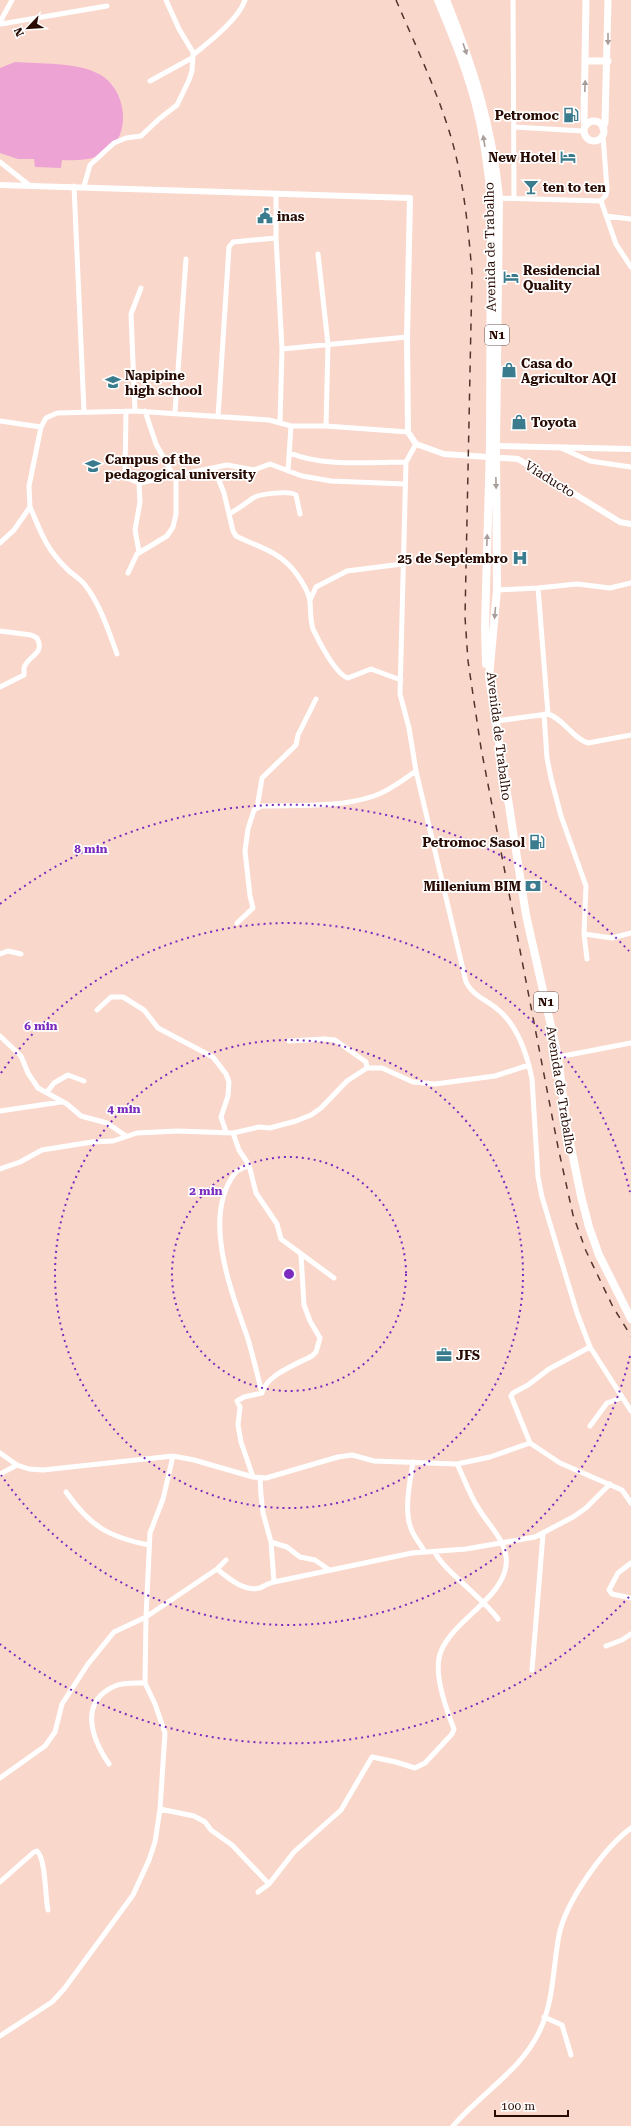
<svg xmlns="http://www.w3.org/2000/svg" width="631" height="2126" font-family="'Roboto Serif',serif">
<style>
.pitch{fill:#eda4d5}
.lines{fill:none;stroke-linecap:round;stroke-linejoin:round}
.minor{stroke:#fff;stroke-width:5}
.tertiary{stroke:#fff;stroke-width:6}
.secondary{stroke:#fff;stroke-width:7}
.trunk{stroke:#fff;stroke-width:8}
.rail{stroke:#53342c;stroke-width:1.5;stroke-dasharray:7 7;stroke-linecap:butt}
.oneway{fill:#a99d9a}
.ring{fill:none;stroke:#7b2cbf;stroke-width:2;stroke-dasharray:2 4}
.labels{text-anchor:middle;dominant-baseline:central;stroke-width:3.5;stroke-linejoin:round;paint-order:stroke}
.shield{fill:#fff;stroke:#68544f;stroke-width:1}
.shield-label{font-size:12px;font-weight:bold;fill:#280b03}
.poi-label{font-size:13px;font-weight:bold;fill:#280b03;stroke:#fff;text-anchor:start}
.street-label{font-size:13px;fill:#280b03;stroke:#fff}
.centre{fill:#7b2cbf;stroke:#fff;stroke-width:2}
.ring-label{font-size:12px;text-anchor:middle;font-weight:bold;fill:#7b2cbf;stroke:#fff;stroke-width:3.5;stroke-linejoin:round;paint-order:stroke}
</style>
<rect width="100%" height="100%" fill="#fad7cb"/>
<path class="pitch" d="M15 62C39 64 77 62 99 74 122 86 131 122 115 144 102 160 80 161 62 160L61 168 35 167 34 159H18L0 153V68Z"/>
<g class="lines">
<path class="minor" d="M12 0 0 22 1 24 107 6
M166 0 179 29 194 54
M513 0 514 198
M150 81 192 58
M514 127 583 131
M0 162 29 185
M74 186 84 411
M84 186 90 165 114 143 126 138 141 136 159 119 177 105 189 80 192 71 193 55C209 42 239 19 245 0
M276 194V238L282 349 280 422
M496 198 601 201 606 195 607 189 603 136
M601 201 616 244 631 267
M606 216 631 219
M318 254 328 344 326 426
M282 349 407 337
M126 411 125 470 127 478 139 483 227 465 254 470 270 464 302 476 331 481 405 484
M135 411 131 314 141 288
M175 412 186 259
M218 417 229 247 233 242 276 238
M0 421 41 427
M416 444 406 462 400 694 409 728 416 771 466 982C473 996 485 999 496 1008 517 1024 527 1054 532 1079L538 1177 542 1197 577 1313 590 1347
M561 448 590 461 631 467
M290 453C323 467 370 462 406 462
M214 468 224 493 233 531 236 536C258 547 279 551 295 572 301 580 309 591 310 602 311 611 310 620 313 629 318 640 336 675 348 678L371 669 401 680
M288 471 291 426
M139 483 140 502 135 530 139 552
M30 507C41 532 45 547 65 567 71 574 80 578 85 585 100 604 109 632 117 654
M229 514C238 509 245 504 253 498 259 494 290 490 296 495L300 514
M0 543 14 530 30 507 29 486 41 427 46 418 57 413 135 411 269 420 291 426H326L408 432
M128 573 137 554 167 536 173 527 176 514V480L156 444 145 411
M538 588 548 714
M497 590 538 588 577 584 610 588 631 583
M310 600 316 587 347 571 402 564
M0 631 31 635 37 638C46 654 27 656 24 668 24 670 24 673 24 675L0 687
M544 714 547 758 551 778 561 816 586 886 584 934 587 959
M496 721 548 714C564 719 572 738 588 743L631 735
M257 808 262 778 296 745 298 735 316 699
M237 923 253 908 250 896 245 851 248 829 254 810 261 806C298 805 338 808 374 796 389 791 403 780 416 771
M584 934 612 938 631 933
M0 954 8 951 21 954
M97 1010 111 997H123L144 1010 158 1028 213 1057 226 1074 229 1082 228 1096 221 1117 226 1132
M0 1036 21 1056 28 1073 38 1088 67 1104 81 1116 107 1123 126 1136
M289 1041 324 1039 335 1040 366 1062 367 1068
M558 1057 631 1043
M47 1092 54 1083 68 1075 84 1081
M0 1111 61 1102
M233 1133 239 1150 249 1165 256 1193 277 1224 281 1239 334 1278
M249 1165C245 1167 239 1169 236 1172 201 1215 231 1291 247 1336 253 1355 257 1374 262 1393
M0 1169 20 1162 42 1150 92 1142 113 1141 137 1133 178 1131 233 1133 259 1127 270 1128 296 1121 311 1115 321 1108 347 1081 367 1068H382L413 1082 435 1084 495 1076 529 1065
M631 1411 590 1347 549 1369 528 1385 513 1393 511 1396 530 1443 560 1463 622 1490 631 1503
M590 1426 607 1403 621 1398
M0 1453 17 1465
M413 1462C410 1483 403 1511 412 1531 415 1538 421 1545 425 1552
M0 1474 17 1465 29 1469 43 1470 173 1456 194 1460 253 1477 266 1478 338 1457 352 1455 374 1461 457 1464 490 1457 530 1443
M253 1477 241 1442 238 1425 240 1407 237 1401 244 1397 262 1393C266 1375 297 1364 312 1356L316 1352 320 1338 310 1321 304 1305 301 1255
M260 1478 261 1495 263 1513 271 1542 274 1582
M66 1492C90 1526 108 1537 149 1545
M271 1542 287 1547 300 1557 315 1560 328 1569
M435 1552C440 1567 485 1600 498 1619
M631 1563 618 1573 609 1590 612 1594 631 1598
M217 1569 226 1560
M606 1646 622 1640 631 1634
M532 1670 543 1534
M109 1764C92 1739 78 1702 115 1686 124 1682 135 1683 145 1683
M0 1778 45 1746 55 1732 62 1704 88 1664 114 1632 146 1617 150 1533 163 1499 173 1456
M160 1809 194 1816 205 1822 211 1830 232 1845 269 1884
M0 1882 34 1852 37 1851C46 1859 45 1897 48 1910
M258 1892 269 1884 294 1852 341 1810 372 1757 396 1762 415 1768 425 1763 452 1734 454 1729C446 1709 435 1679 439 1658 446 1621 512 1597 506 1556 503 1537 486 1522 477 1506 469 1493 464 1478 457 1464
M544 2017 562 2025 571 2055
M0 2036 52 2002 64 1989 133 1895 149 1860 155 1842 160 1809 165 1733 155 1704 145 1683 146 1617 217 1569C228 1578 244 1592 260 1588 264 1586 269 1583 274 1582L412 1553 466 1549 535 1537 573 1517 586 1508 610 1484
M453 2126C481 2093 522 2070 540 2030 554 2000 553 1966 559 1935 566 1901 604 1848 631 1828"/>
<path class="tertiary" d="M0 185 410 198 407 337 408 432 416 444 444 454 518 459 620 522 631 524
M493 446 631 449"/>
<path class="secondary" d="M586 61H608
M584 131a10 10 0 1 1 20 0a10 10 0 1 1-20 0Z
M585 125 584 119 586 0
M603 128 605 123 608 0"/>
<path class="trunk" d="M438 0C453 36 469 74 478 113 485 141 488 169 491 197L490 445 485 626 486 664
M446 0C473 67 492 125 499 198L496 446 497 590 489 677 526 915 558 1057 567 1128 581 1196 589 1227 599 1255 631 1319"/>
<path class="rail" d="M396 0C417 49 444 105 456 156 465 195 469 235 472 274L465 617 468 661 481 748 558 1147 573 1215 586 1251 613 1307 631 1336"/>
</g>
<defs><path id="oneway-solid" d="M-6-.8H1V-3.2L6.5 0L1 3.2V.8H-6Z"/></defs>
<g class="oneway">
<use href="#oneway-solid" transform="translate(608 39) rotate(90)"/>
<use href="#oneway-solid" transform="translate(465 49) rotate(71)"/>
<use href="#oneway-solid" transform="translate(585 86) rotate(-88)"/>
<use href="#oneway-solid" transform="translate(484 141) rotate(-99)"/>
<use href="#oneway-solid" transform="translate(496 483) rotate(89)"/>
<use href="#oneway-solid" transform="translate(487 540) rotate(-88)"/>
<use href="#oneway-solid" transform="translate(495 613) rotate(95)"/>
</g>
<g class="ring">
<circle cx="289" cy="1274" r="117"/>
<circle cx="289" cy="1274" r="234"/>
<path d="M630 1356A351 351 0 0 1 1 1475M1 1073A351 351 0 0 1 630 1192"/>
<path d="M629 1597A469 469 0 0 1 0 1644M0 904A469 469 0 0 1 629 951"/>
</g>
<defs>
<symbol id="fuel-bare" viewBox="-9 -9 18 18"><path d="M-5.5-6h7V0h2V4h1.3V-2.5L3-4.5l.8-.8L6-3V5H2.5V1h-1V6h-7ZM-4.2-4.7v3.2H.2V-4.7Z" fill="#3a7b8e" stroke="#fff" stroke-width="2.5" paint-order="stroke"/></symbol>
<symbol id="hotel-bare" viewBox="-9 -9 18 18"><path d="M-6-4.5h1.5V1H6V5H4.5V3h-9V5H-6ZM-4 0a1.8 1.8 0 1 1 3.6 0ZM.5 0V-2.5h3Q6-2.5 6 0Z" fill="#3a7b8e" stroke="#fff" stroke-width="2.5" paint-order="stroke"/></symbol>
<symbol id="bar-bare" viewBox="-9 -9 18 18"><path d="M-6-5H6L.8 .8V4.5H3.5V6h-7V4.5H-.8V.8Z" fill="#3a7b8e" stroke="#fff" stroke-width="2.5" paint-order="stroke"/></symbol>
<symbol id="civic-bare" viewBox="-9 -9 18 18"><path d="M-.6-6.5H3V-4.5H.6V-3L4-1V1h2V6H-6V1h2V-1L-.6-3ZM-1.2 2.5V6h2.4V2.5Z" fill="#3a7b8e" stroke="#fff" stroke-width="2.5" paint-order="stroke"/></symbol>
<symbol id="shop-bare" viewBox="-9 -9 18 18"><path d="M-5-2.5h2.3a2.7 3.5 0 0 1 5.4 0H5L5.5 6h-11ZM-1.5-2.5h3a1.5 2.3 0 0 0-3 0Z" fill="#3a7b8e" stroke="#fff" stroke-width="2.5" paint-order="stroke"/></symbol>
<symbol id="school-bare" viewBox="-9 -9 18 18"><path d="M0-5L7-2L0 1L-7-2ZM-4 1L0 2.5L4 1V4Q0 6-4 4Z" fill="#3a7b8e" stroke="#fff" stroke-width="2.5" paint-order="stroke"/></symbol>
<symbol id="university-bare" viewBox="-9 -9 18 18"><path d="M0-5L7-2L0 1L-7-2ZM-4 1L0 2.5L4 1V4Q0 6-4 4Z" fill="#3a7b8e" stroke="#fff" stroke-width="2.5" paint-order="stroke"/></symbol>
<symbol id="hospital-bare" viewBox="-9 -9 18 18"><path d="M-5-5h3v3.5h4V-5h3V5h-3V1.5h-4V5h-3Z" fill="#3a7b8e" stroke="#fff" stroke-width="2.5" paint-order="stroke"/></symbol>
<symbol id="bank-bare" viewBox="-9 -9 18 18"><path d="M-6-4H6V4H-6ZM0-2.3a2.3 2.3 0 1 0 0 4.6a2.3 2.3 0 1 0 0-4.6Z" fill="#3a7b8e" stroke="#fff" stroke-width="2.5" paint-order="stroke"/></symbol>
<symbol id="office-bare" viewBox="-9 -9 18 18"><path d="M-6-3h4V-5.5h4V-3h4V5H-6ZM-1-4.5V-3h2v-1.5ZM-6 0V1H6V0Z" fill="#3a7b8e" stroke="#fff" stroke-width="2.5" paint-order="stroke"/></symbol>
</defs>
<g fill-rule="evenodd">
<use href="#fuel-bare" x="560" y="104" width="22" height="22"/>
<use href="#hotel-bare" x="557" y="146" width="22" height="22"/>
<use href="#bar-bare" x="520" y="176" width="22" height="22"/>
<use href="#civic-bare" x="254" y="205" width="22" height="22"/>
<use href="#hotel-bare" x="500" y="266" width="22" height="22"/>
<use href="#shop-bare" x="498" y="359" width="22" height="22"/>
<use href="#school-bare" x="102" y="371" width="22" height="22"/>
<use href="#shop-bare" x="508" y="411" width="22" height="22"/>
<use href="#university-bare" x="82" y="455" width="22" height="22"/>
<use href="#hospital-bare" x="509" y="547" width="22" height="22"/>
<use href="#fuel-bare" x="526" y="831" width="22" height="22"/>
<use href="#bank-bare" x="522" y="875" width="22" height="22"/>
<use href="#office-bare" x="433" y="1344" width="22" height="22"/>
</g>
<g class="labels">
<g class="shield">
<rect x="485" y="325" width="24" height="20" rx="3"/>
<rect x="534" y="992" width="24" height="20" rx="3"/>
</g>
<g class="shield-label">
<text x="497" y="335">N1</text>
<text x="546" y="1002">N1</text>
</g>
<g class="poi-label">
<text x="559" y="115" text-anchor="end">Petromoc</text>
<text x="556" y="157" text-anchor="end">New Hotel</text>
<text x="543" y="187">ten to ten</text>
<text x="277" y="216">inas</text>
<text x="523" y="270">Residencial<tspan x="523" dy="15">Quality</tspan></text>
<text x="521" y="363">Casa do<tspan x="521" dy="15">Agricultor AQI</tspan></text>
<text x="125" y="375">Napipine<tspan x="125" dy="15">high school</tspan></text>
<text x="531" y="422">Toyota</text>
<text x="105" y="459">Campus of the<tspan x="105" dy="15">pedagogical university</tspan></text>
<text x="508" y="558" text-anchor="end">25 de Septembro</text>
<text x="525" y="842" text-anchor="end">Petromoc Sasol</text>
<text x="521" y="886" text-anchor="end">Millenium BIM</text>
<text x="456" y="1355">JFS</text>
</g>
<g class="street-label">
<text transform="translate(490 247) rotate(-91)">Avenida de Trabalho</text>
<text transform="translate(550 479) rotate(32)">Viaducto</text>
<text transform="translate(499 736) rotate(83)">Avenida de Trabalho</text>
<text transform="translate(561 1090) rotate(81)">Avenida de Trabalho</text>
</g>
</g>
<circle cx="289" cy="1274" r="6" class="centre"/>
<g class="ring-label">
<text x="91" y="853">8 min</text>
<text x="41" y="1030">6 min</text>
<text x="124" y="1113">4 min</text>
<text x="206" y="1195">2 min</text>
</g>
<g transform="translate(28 28) rotate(245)" stroke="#ffffff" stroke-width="3" paint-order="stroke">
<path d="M0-3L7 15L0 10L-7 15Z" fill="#280b03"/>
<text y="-6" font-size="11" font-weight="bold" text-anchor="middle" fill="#280b03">N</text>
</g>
<path d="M495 2110v6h73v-6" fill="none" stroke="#280b03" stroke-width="2"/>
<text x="501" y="2110" font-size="12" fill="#280b03" stroke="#ffffff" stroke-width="3" paint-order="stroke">100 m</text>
</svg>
